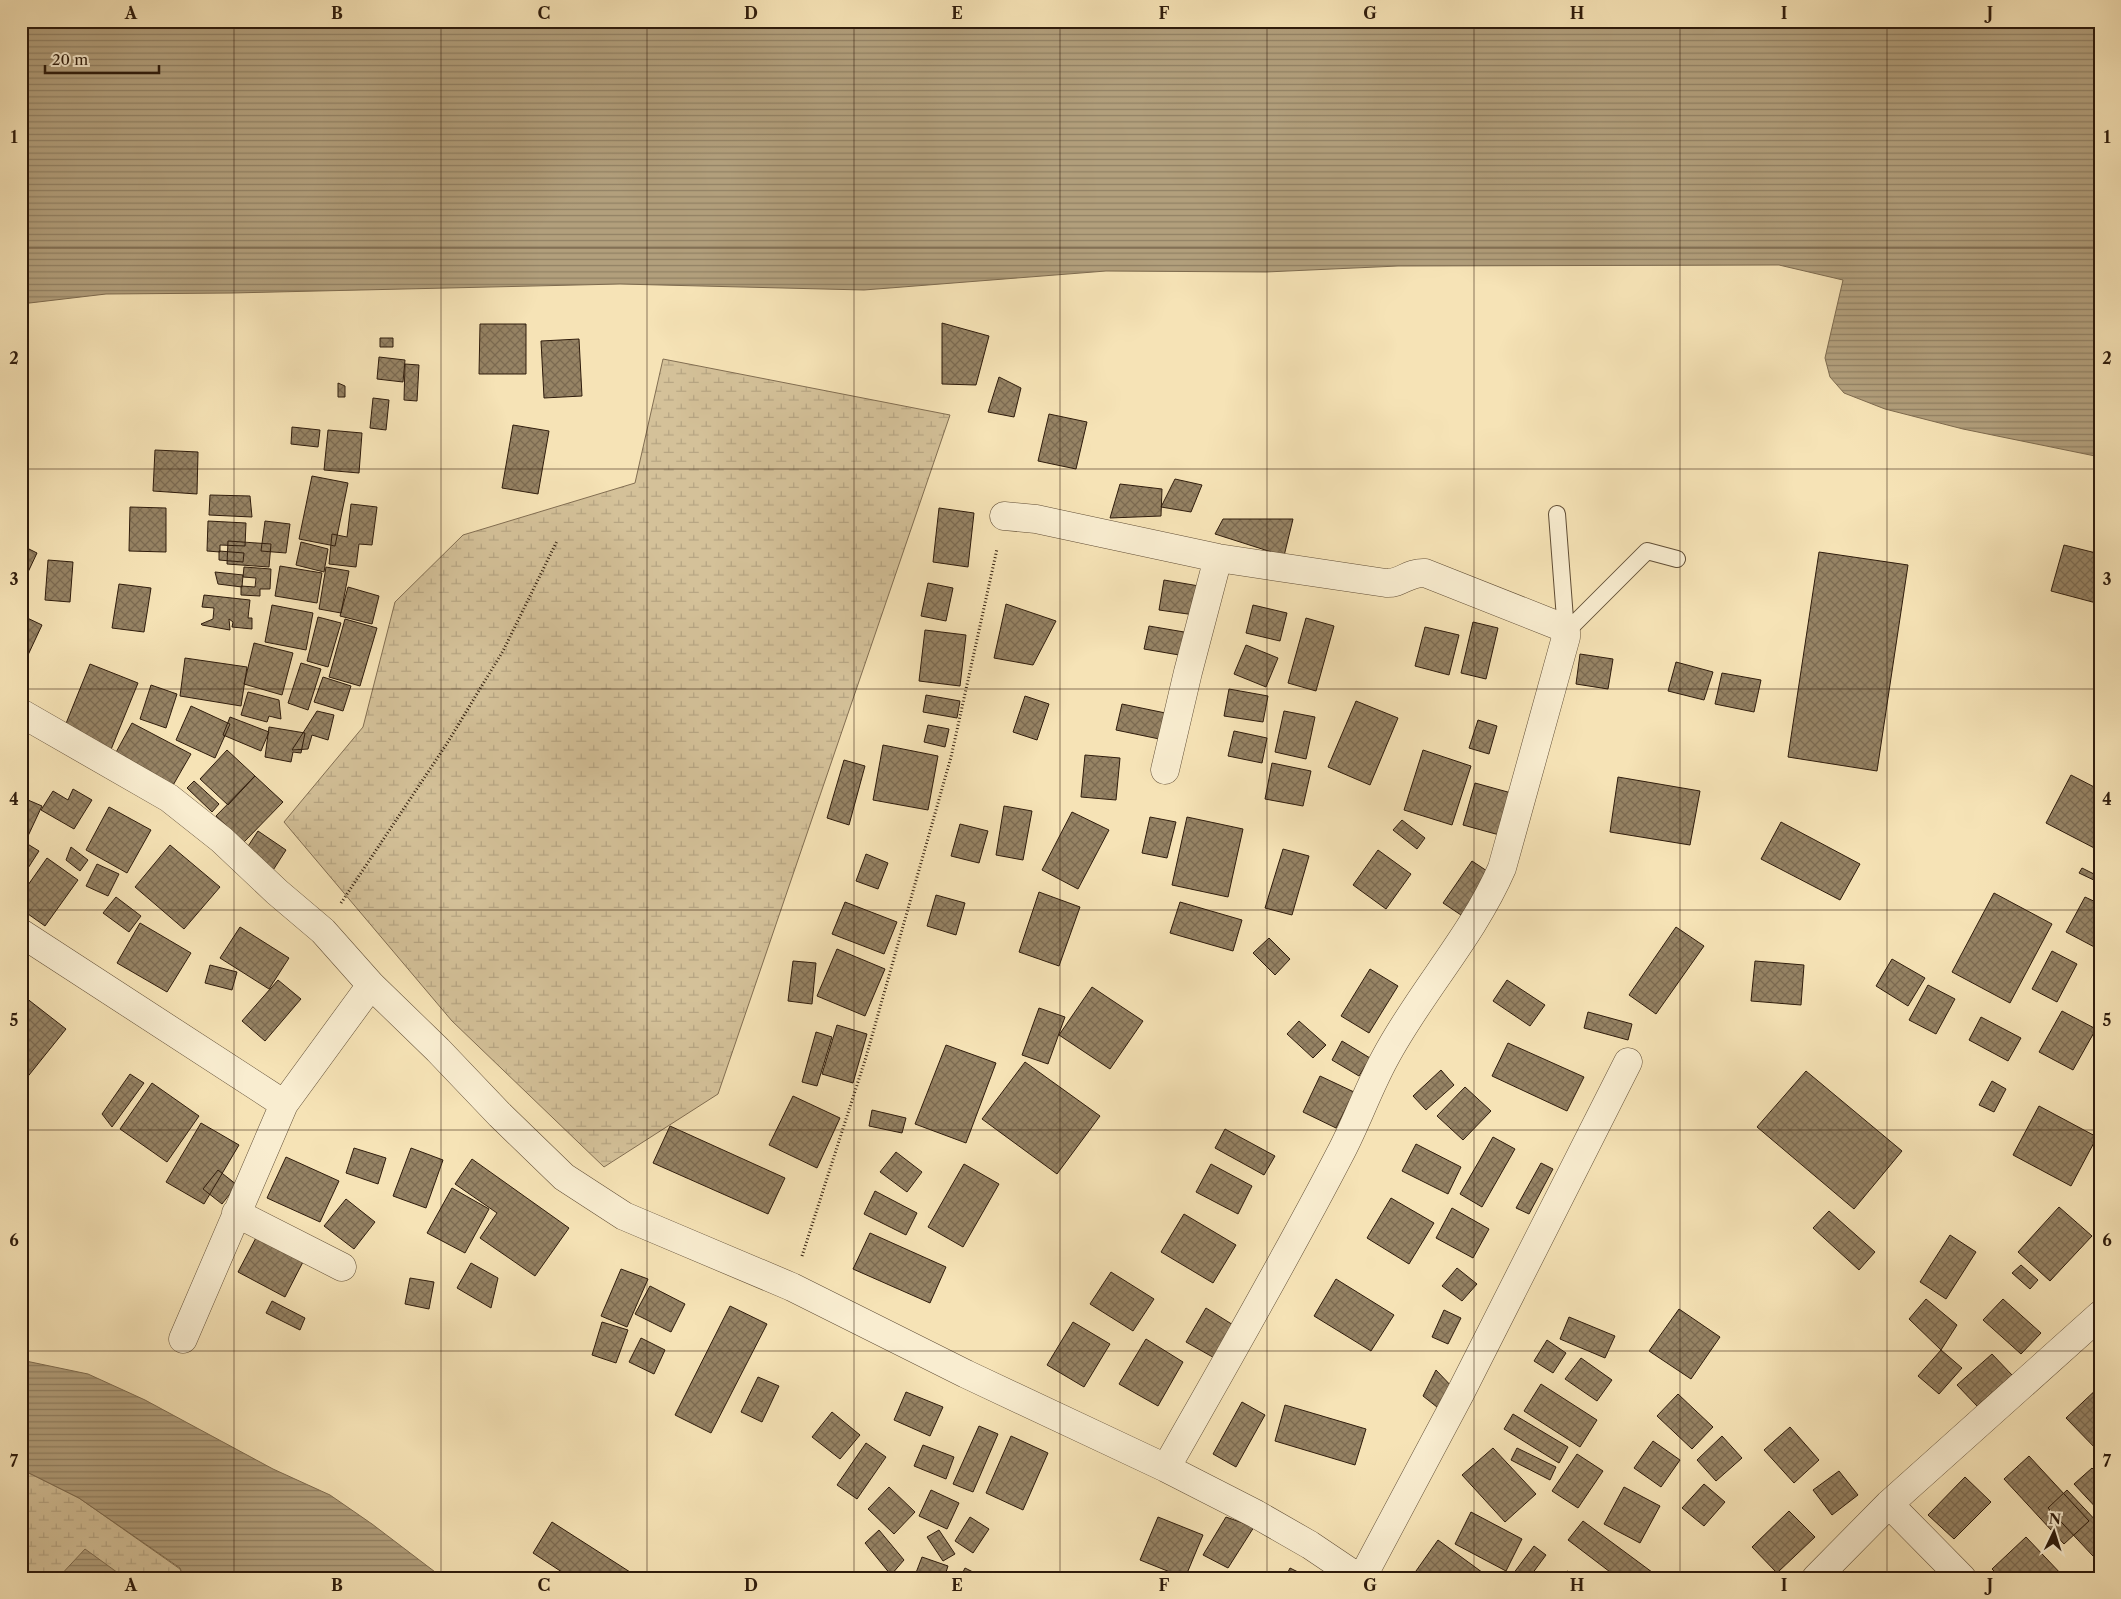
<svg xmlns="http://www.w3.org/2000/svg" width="2121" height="1599" font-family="'Libre Caslon Text',serif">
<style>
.wetland{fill:url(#wetland-marsh);stroke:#826e52}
.water{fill:url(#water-rules);stroke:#7e6b4f}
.building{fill:url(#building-cross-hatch);stroke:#2f1c0c}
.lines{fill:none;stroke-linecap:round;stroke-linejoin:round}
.service-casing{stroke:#614e36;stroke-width:18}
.minor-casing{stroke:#614e36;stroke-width:29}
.path{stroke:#2f1c0c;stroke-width:3;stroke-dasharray:1 2.5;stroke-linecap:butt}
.service{stroke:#f9edd0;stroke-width:16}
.minor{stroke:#f9edd0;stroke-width:28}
.grid{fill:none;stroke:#2f1c0c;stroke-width:1;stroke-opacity:0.55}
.neatline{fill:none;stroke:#2f1c0c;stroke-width:2}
.grid-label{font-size:16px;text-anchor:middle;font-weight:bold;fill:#2f1c0c}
</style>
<defs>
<pattern id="wetland-marsh" width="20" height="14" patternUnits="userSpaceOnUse" patternTransform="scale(1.25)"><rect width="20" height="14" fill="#d4c199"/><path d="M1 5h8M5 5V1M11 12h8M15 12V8" fill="none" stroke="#b6a583"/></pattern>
<pattern id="water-rules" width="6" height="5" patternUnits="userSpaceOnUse" patternTransform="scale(1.25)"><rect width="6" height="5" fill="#b29f7c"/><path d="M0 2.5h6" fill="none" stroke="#918164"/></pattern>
<pattern id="building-cross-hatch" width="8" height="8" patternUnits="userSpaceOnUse" patternTransform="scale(1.25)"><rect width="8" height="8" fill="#968364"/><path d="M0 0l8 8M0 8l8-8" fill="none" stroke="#7b6a51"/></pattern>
</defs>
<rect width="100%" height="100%" fill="#f6e3b6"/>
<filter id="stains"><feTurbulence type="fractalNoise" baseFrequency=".004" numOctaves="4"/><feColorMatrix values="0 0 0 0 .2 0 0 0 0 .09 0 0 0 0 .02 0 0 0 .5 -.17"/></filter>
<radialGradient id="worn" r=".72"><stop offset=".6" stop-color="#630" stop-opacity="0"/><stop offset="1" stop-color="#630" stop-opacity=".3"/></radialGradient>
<path class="wetland" d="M663 359 950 415 718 1094 604 1167 452 1021 284 822 363 727 395 602 463 535 635 483Z
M21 1469 79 1498 180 1569 184 1578H21Z"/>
<path class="water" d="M21 21H2100V457L1963 429 1885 409 1844 393 1830 377 1825 358 1843 280 1779 265 1398 266 1266 272 1106 271 864 290 620 284 232 293 106 294 21 304Z
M21 1360 88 1374 145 1400 273 1469 330 1495 372 1524 443 1578H184L180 1568 79 1498 21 1469Z
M85 1549 125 1578H58Z"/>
<path class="building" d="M942 323 989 336 976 385 942 384Z
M480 324H526V374H479Z
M380 338H393V347H380Z
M579 339 582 396 544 398 541 341Z
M379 357 405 360 403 382 377 379Z
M405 364 419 365 417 401 404 400Z
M999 377 1021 388 1014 417 988 412Z
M338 383 345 386V397H338Z
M373 398 389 400 386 430 370 428Z
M1049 414 1087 422 1076 469 1038 461Z
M513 425 549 431 538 494 502 488Z
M292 427 320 430 318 447 291 444Z
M328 430 362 433 359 473 324 470Z
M155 450 198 452 197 494 153 491Z
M312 476 348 483 335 546 299 539Z
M1175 479 1202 485 1191 512 1161 507Z
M1120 484 1162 489 1161 516 1110 518Z
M210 495 250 496 252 517 209 515Z
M351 504 377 507 372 545 359 544 356 567 329 564 332 534 347 537Z
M130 507 166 508V552L129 551Z
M939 508 974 513 968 567 933 562Z
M1223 519H1293L1284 556 1215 534Z
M208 521 246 523 245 546 220 545V552L207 551Z
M265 521 290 524 286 553 261 551Z
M228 541 271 544 269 567 227 564Z
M301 542 328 549 324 572 296 565Z
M21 545 37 553 21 587Z
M2064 545 2100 554V604L2051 591Z
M219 551 244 553 243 562 219 560Z
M1819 552 1908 565 1877 771 1788 757Z
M48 560 73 562 70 602 45 600Z
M280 566 322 573 317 603 275 596Z
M244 567 271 569 270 589H260V596L241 595V586L255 587 256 578 243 577Z
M326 567 349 571 341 613 319 609Z
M215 572 243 575 242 587 218 584Z
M1164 580 1199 586 1195 615 1159 610Z
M928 583 953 588 946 621 921 616Z
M119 584 151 588 144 632 112 628Z
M348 587 379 596 372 624 340 616Z
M204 595 250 600 248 618H252V629L232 627 233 622 229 619 230 630 202 625 201 624 213 619 214 608 202 607Z
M1006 604 1056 621 1033 665 994 658Z
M272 605 313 613 306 650 265 642Z
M1253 605 1287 613 1280 641 1246 633Z
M21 615 42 625 21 670Z
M318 617 341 623 328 667 307 661Z
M1306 618 1334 626 1316 691 1288 683Z
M345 619 377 628 360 686 329 677Z
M1473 622 1498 628 1486 679 1461 673Z
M1149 626 1190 633 1185 656 1144 649Z
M1425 627 1459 635 1449 675 1415 666Z
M925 630 966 635 960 686 919 681Z
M254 643 293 653 282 695 244 684Z
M1246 645 1278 658 1266 687 1234 674Z
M1580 654 1613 659 1608 689 1576 684Z
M185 658 247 667 241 706 180 696Z
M1676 662 1713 672 1704 700 1668 691Z
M301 663 321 669 308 710 288 703Z
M90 664 138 683 108 757 65 726Z
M1722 673 1761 680 1754 712 1715 704Z
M323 677 351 686 343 711 314 702Z
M151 685 177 694 166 728 140 719Z
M1229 689 1268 696 1263 722 1224 716Z
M248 692 279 700 281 719 269 716 267 722 241 715Z
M926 695 960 701 957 718 923 712Z
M1025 696 1049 704 1037 740 1013 732Z
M1356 701 1398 718 1370 785 1328 767Z
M1122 704 1175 715 1169 741 1116 730Z
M191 706 230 724 215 758 176 740Z
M317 711 334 715 328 740 312 735 308 749 292 750Z
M1284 711 1315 717 1306 759 1275 752Z
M230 717 269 732 261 751 223 735Z
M1478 720 1497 726 1489 754 1469 748Z
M132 723 191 754 172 787 114 756Z
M928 725 949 729 945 747 924 742Z
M269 727 305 733 301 753 293 752 291 762 265 757Z
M1234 731 1267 738 1262 763 1228 756Z
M883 745 938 756 928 810 873 800Z
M227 750 255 776 228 805 200 779Z
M1423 750 1471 766 1452 825 1404 810Z
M1085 755 1120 758 1116 800 1081 797Z
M844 760 865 766 849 825 827 818Z
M1272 763 1311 771 1303 806 1265 799Z
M2071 775 2100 790V851L2046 823Z
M255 776 283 802 244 842 216 816Z
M1618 777 1700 791 1690 845 1610 832Z
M194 781 219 804 212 812 187 788Z
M1475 783 1515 794 1503 836 1463 825Z
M73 789 92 800 74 829 41 810 53 791 68 800Z
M21 797 42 806 28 836 21 833Z
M1004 806 1032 811 1023 860 996 855Z
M109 807 151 830 127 873 86 850Z
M1072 812 1109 830 1078 889 1042 870Z
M1150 817 1176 822 1167 858 1142 853Z
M1187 817 1243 829 1228 897 1172 885Z
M1402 820 1425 838 1417 849 1393 830Z
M1781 822 1860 864 1840 900 1761 859Z
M960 824 988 831 979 863 951 856Z
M258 831 286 850 270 875 241 857Z
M21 840 39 851 21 879Z
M170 845 220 887 184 929 135 887Z
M71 847 88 860 80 871 66 860Z
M1283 849 1309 856 1292 915 1265 908Z
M1378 850 1411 874 1386 909 1353 885Z
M866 854 888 863 878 889 856 881Z
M47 858 78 880 45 926 21 909V895Z
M1472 861 1490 873 1461 915 1443 903Z
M97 864 119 874 108 896 86 886Z
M2082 868 2100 877 2098 882 2079 873Z
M1039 892 1080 907 1059 966 1019 952Z
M1994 893 2052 924 2010 1003 1952 972Z
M936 895 965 903 956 935 927 926Z
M116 897 141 916 129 932 103 913Z
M2085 897 2100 904V950L2066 932Z
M845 902 897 922 884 954 832 934Z
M1180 902 1242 920 1233 951 1170 933Z
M140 923 191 953 167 992 117 963Z
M240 927 289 958 269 989 220 958Z
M1676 927 1704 946 1656 1014 1629 995Z
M1269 938 1290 959 1275 975 1253 953Z
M837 949 885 969 865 1016 817 996Z
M2052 951 2077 964 2057 1002 2032 989Z
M1892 959 1925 978 1908 1006 1876 986Z
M793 961 816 963 812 1004 788 1001Z
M1755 961 1804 965 1801 1005 1751 1001Z
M210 965 237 972 232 990 205 983Z
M1370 969 1398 986 1369 1033 1341 1016Z
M278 980 301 999 265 1041 242 1021Z
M1507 980 1545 1005 1530 1026 1493 1001Z
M1928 985 1955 999 1936 1034 1909 1020Z
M1092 987 1143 1021 1110 1069 1059 1035Z
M21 994 66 1029 21 1085Z
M1039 1008 1065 1017 1048 1064 1022 1055Z
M2062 1011 2096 1029 2073 1070 2039 1052Z
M1588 1012 1632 1024 1628 1040 1584 1028Z
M1981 1017 2021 1038 2008 1061 1969 1040Z
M1299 1021 1326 1045 1313 1058 1287 1034Z
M837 1025 867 1034 853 1083 822 1074Z
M816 1032 832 1037 817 1086 802 1082Z
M1342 1041 1370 1058 1359 1076 1332 1060Z
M1508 1043 1584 1077 1567 1111 1492 1076Z
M946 1045 996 1063 966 1143 915 1124Z
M1025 1062 1100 1116 1057 1174 982 1119Z
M1441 1070 1454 1085 1426 1110 1413 1096Z
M1806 1071 1902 1151 1854 1209 1757 1127Z
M130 1074 144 1083 112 1127 102 1114Z
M1320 1076 1354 1092 1336 1128 1303 1112Z
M1992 1081 2006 1089 1994 1112 1979 1105Z
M152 1083 199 1116 167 1162 120 1129Z
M1465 1087 1491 1111 1463 1140 1437 1116Z
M793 1096 840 1118 817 1168 769 1145Z
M2039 1106 2097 1137 2071 1186 2013 1155Z
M872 1110 906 1118 902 1133 869 1126Z
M201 1123 239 1145 204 1204 166 1182Z
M670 1126 785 1178 768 1214 653 1163Z
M1225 1129 1275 1156 1264 1175 1215 1148Z
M1493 1137 1515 1149 1482 1207 1460 1194Z
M1416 1144 1461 1167 1448 1194 1402 1171Z
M354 1148 386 1158 378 1184 346 1173Z
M411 1148 443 1160 426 1208 393 1196Z
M896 1152 922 1172 907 1192 880 1172Z
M286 1157 339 1181 320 1222 267 1198Z
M472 1159 569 1228 535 1276 480 1238 497 1213 455 1184Z
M1541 1163 1553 1169 1529 1214 1516 1208Z
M964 1164 999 1184 963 1247 928 1227Z
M1211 1164 1252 1186 1238 1214 1196 1192Z
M218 1170 237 1185 222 1204 203 1189Z
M452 1188 489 1209 465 1253 427 1233Z
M875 1191 917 1213 906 1235 864 1214Z
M1391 1198 1434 1223 1409 1264 1367 1238Z
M346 1199 375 1222 354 1249 324 1226Z
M2059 1207 2092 1236 2050 1281 2018 1252Z
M1452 1208 1489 1229 1473 1258 1436 1238Z
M1829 1211 1875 1252 1859 1270 1813 1228Z
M1184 1214 1236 1245 1213 1283 1161 1252Z
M870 1233 946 1267 930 1303 853 1269Z
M258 1234 305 1258 285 1297 238 1272Z
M1950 1235 1976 1252 1946 1299 1920 1282Z
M471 1263 498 1278 491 1308 457 1288Z
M2021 1265 2038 1280 2030 1289 2012 1273Z
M1457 1268 1477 1284 1462 1301 1442 1286Z
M621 1269 648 1279 627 1327 601 1316Z
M1111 1272 1154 1299 1133 1331 1090 1304Z
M410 1278 434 1282 429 1309 405 1304Z
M1336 1279 1394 1315 1371 1351 1314 1316Z
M650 1286 685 1304 671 1332 635 1314Z
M1926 1299 1957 1325 1941 1350 1909 1319Z
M2003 1299 2041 1333 2021 1354 1983 1320Z
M272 1301 305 1318 300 1330 266 1313Z
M730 1306 767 1324 711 1433 675 1415Z
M1206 1308 1238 1328 1218 1360 1186 1342Z
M1679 1309 1720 1337 1691 1379 1649 1351Z
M1444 1310 1461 1318 1448 1344 1432 1337Z
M1569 1317 1615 1336 1605 1358 1560 1339Z
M602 1322 628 1330 616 1363 592 1355Z
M1073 1322 1110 1344 1084 1387 1047 1365Z
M641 1338 665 1350 654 1374 629 1362Z
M1146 1339 1183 1362 1158 1406 1119 1384Z
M1547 1340 1566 1353 1553 1373 1534 1361Z
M1941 1350 1962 1368 1939 1394 1918 1376Z
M1992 1354 2012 1375 1977 1406 1957 1385Z
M1581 1358 1612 1380 1597 1401 1565 1379Z
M1436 1370 1456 1391 1442 1411 1423 1396Z
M758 1377 779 1386 762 1422 741 1412Z
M1541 1384 1597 1420 1580 1447 1524 1411Z
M2100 1386V1453L2066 1418Z
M906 1392 943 1407 930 1436 894 1420Z
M1678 1394 1713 1427 1692 1449 1657 1416Z
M1242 1402 1265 1415 1236 1467 1213 1454Z
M1285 1405 1366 1429 1355 1465 1275 1441Z
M832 1412 860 1435 840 1459 812 1437Z
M1513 1414 1568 1447 1559 1463 1504 1429Z
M979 1426 998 1434 973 1492 953 1484Z
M1790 1427 1819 1460 1794 1483 1764 1450Z
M1011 1436 1048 1453 1023 1510 986 1493Z
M1722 1436 1742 1458 1716 1481 1697 1460Z
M1653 1441 1680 1460 1661 1487 1634 1468Z
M866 1443 886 1457 857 1499 837 1485Z
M923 1445 954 1457 946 1479 914 1466Z
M1493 1448 1536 1494 1505 1522 1462 1475Z
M1517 1448 1556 1467 1550 1480 1511 1460Z
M1577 1454 1603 1471 1578 1508 1552 1491Z
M2029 1456 2089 1521 2064 1544 2004 1479Z
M2092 1468 2100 1476V1512L2074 1484Z
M1839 1471 1858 1495 1832 1515 1813 1490Z
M1965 1477 1991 1502 1954 1539 1928 1515Z
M1704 1484 1725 1502 1704 1526 1682 1508Z
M889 1487 915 1512 894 1534 868 1509Z
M1624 1487 1660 1506 1640 1543 1604 1524Z
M931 1490 959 1503 947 1529 919 1516Z
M2067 1490 2100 1525V1550L2093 1556 2048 1508Z
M1789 1511 1815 1537 1777 1573 1752 1547Z
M1471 1512 1522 1539 1506 1571 1455 1544Z
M970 1517 989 1529 973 1553 955 1541Z
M1158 1517 1203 1535 1185 1578 1140 1560Z
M1226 1517 1254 1527 1228 1568 1203 1555Z
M1583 1521 1660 1578H1618L1568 1540Z
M552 1522 630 1572 626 1578H571L533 1553Z
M879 1530 904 1560 891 1575 865 1543Z
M939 1530 955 1554 943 1561 927 1537Z
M2026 1537 2063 1576 2061 1578H2001L1992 1569Z
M1438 1540 1490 1578H1425L1416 1571Z
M1534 1546 1546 1555 1529 1578H1510Z
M922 1557 948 1566 944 1578H914Z
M2100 1564V1578H2087Z
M965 1568 985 1578H960Z
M1290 1568 1310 1578H1285Z
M1567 1571 1584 1578H1564Z"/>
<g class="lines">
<defs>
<path id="service" d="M1557 514 1566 632 1647 551 1677 559"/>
<path id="minor" d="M1004 516 1036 519 1218 558 1386 583C1401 584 1408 572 1425 573L1559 626 1566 632V637L1502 868C1472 937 1420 992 1385 1058 1368 1089 1357 1122 1340 1154 1285 1260 1225 1364 1166 1468
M21 713 169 798 222 840 277 892 323 931 371 985 438 1050 500 1115 564 1177 624 1216 792 1287 966 1374 1166 1468 1256 1514 1310 1545 1359 1578
M1165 770 1188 672 1218 558
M21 933 284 1104
M236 1213 342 1267
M183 1339 284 1104 371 985
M1889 1504 1962 1578
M1362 1578 1461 1392 1628 1062
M1816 1578 1889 1504 2100 1315"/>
</defs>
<use href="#service" class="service-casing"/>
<use href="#minor" class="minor-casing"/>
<path class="path" d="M341 903 446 745 503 651 557 541
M802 1256 866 1057 951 757 997 549"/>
<use href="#service" class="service"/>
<use href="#minor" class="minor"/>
</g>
<path class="grid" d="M234 21V1578M441 21V1578M647 21V1578M854 21V1578M1060 21V1578M1267 21V1578M1474 21V1578M1680 21V1578M1887 21V1578M21 248H2100M21 469H2100M21 689H2100M21 910H2100M21 1130H2100M21 1351H2100"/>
<rect width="2121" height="1599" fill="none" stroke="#f6e3b6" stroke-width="55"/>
<g transform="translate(2054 1532) rotate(4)" stroke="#f9edd0" stroke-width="4" paint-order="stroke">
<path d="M0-4L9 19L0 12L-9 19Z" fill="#2f1c0c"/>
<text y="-8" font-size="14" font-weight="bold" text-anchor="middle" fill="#2f1c0c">N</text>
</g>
<path d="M45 65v8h114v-8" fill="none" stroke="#2f1c0c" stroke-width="2.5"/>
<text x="52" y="65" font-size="15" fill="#2f1c0c" stroke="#f9edd0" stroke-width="4" paint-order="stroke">20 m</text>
<rect x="28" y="28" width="2066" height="1544" class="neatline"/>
<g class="grid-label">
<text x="131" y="19">A</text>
<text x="337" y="19">B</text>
<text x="544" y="19">C</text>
<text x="751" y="19">D</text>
<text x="957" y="19">E</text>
<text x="1164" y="19">F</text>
<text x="1370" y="19">G</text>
<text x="1577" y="19">H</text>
<text x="1784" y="19">I</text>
<text x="1990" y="19">J</text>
<text x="14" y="143">1</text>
<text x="2107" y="143">1</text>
<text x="14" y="364">2</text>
<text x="2107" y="364">2</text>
<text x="14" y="585">3</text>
<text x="2107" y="585">3</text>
<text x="14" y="805">4</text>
<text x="2107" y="805">4</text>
<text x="14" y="1026">5</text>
<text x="2107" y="1026">5</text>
<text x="14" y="1246">6</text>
<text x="2107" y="1246">6</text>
<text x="14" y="1467">7</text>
<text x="2107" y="1467">7</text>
<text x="131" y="1591">A</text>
<text x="337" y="1591">B</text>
<text x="544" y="1591">C</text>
<text x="751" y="1591">D</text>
<text x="957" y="1591">E</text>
<text x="1164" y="1591">F</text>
<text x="1370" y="1591">G</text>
<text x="1577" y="1591">H</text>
<text x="1784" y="1591">I</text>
<text x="1990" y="1591">J</text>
</g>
<rect width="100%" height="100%" filter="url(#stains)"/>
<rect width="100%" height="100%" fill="url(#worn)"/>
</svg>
